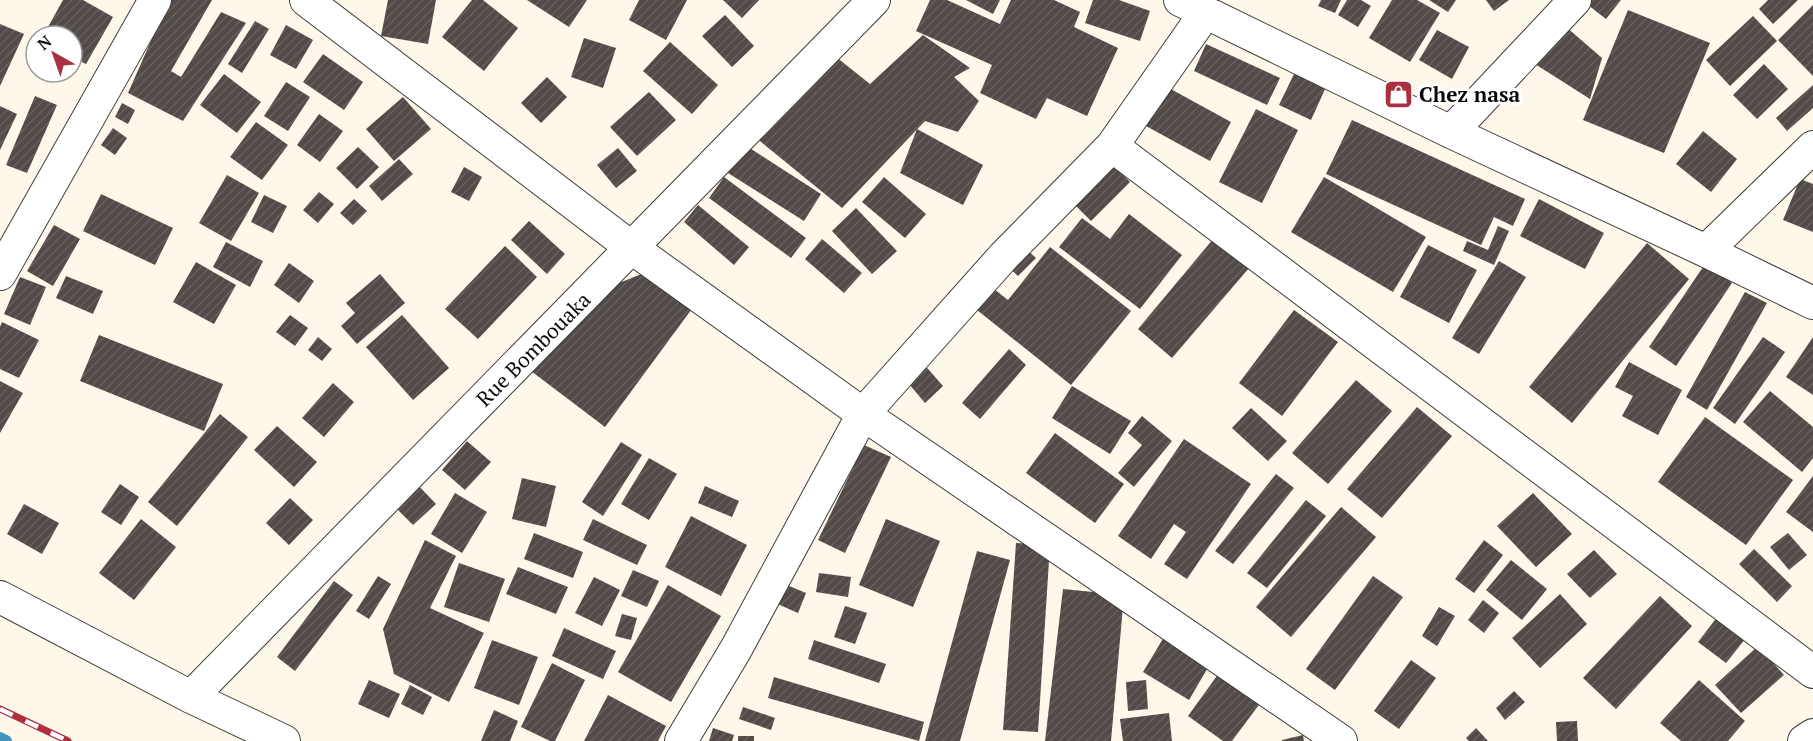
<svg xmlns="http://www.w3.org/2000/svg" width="1813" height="741" font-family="'PT Serif',serif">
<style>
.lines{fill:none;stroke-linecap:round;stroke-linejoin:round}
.stream{stroke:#4296be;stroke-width:12}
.building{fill:url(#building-hatch)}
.minor-casing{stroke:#3d3d3d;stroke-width:34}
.minor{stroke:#fff;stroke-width:32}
.rail-casing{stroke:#ab3140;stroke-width:7}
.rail{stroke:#fff;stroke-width:4.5;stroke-dasharray:14;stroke-linecap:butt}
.labels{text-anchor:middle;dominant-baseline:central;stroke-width:6;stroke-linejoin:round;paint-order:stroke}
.poi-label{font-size:21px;font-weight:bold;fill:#0a0a0a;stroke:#fff;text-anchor:start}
.street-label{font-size:21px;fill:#0a0a0a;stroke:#fff}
</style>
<defs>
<pattern id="building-hatch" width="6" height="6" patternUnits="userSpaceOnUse" patternTransform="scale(1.5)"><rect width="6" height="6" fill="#524b48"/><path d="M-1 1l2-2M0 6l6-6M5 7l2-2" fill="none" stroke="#66605e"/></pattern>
</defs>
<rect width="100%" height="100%" fill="#fdf8ea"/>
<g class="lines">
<path class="stream" d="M0 738 6 741"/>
</g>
<path class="building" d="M63 0H83L113 17 86 64 72 57V36H43Z
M169 0H212L171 71 181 77 221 12 246 23 183 121 128 93Z
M388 0H436L428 44 381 36Z
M472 0H483L518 28 484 71 442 37Z
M527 0H587L569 27Z
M639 0H687L666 40 629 20Z
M723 0H759L742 18Z
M930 0H947L1000 24 1011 0H1054L1080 12 1074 27 1118 48 1087 116 1047 98 1036 119 980 93 992 65 916 31Z
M966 0H1000L993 14Z
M1093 0H1119L1150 11 1140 41 1085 23Z
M1321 0H1341L1335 13 1318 6Z
M1347 0H1361L1371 6 1358 27 1338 15Z
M1392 0H1417L1440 13 1410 62 1369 38Z
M1429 0H1456L1448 12Z
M1486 0H1509L1494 11Z
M1592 0H1621L1606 19 1588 5Z
M1768 0H1798L1773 24 1759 9Z
M1813 5V76L1778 40Z
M1628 10 1710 43 1664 153 1583 120Z
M725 15 754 46 732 67 702 36Z
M1753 16 1777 41 1730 86 1706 60Z
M255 21 269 29 242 73 228 64Z
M0 24 24 34 0 86Z
M286 25 313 40 296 69 270 55Z
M1565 26 1602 58 1590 99 1535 64Z
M1437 30 1469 47 1452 79 1419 60Z
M923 35 970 68 954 77 979 101 958 132 925 121 842 208 755 137 826 49 870 84Z
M584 38 616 48 603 88 571 77Z
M670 42 718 85 692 114 643 71Z
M1206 44 1280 78 1267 105 1194 71Z
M323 54 363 82 344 110 303 82Z
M1764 64 1788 89 1757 119 1733 95Z
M1295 72 1326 87 1311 120 1279 105Z
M224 74 261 102 237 133 200 105Z
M547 77 567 97 541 123 521 103Z
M286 82 310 97 288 131 264 116Z
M1813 85V108L1787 131 1776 118Z
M1167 87 1231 122 1210 161 1146 126Z
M649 92 676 120 637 156 610 127Z
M35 96 57 105 27 173 6 165Z
M403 97 431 129 394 161 366 129Z
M122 103 135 110 128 124 115 117Z
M0 106 17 114 0 150Z
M1256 109 1298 130 1262 203 1219 182Z
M319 114 343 131 320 162 297 145Z
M1352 120 1525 199 1513 226 1494 217 1481 245 1326 174Z
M256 122 288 145 262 180 230 157Z
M113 128 127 138 115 155 101 145Z
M917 129 983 165 963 205 900 173Z
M1703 131 1737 159 1711 192 1676 164Z
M745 145 821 194 804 221 728 173Z
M358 147 379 167 357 189 336 168Z
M618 148 637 171 616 188 597 165Z
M399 159 413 174 382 201 369 186Z
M1107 159 1130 182 1091 221 1068 198Z
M464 167 482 177 469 201 451 192Z
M227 175 259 193 231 241 199 223Z
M724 177 806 238 791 258 709 198Z
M884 177 926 214 905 238 862 202Z
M1324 177 1426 237 1393 292 1291 232Z
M1800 179 1813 184V232L1783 220Z
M319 192 334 204 318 223 303 210Z
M101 194 173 228 155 265 83 231Z
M264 195 287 206 273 233 251 222Z
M354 199 367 211 353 225 340 213Z
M1539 199 1604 233 1585 269 1520 236Z
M698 205 749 247 734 265 684 222Z
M856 208 897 251 872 274 832 231Z
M1129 214 1182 255 1140 309 1059 247 1082 218 1110 239Z
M529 221 565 254 547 274 511 240Z
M54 225 80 239 53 286 27 271Z
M1498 226 1509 231 1494 265 1463 251 1467 241 1488 250Z
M1214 238 1249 268 1172 358 1138 329Z
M822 239 862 273 844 293 805 259Z
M226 242 263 261 250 287 213 267Z
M1647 243 1689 279 1572 423 1529 387Z
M1021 244 1036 258 1018 276 1003 262Z
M1428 245 1477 270 1449 323 1400 297Z
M505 246 537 277 478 339 445 309Z
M1050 247 1131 311 1071 385 972 306 989 285 1008 300Z
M1499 261 1526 277 1479 354 1452 338Z
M196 262 236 285 214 324 173 302Z
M289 263 314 281 299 303 274 285Z
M1705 264 1732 283 1676 366 1649 347Z
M644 273 694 306 605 427 531 371 614 285Z
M380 274 405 303 357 344 341 326 355 313 346 303Z
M66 276 103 291 93 314 56 298Z
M20 277 46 287 30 325 4 314Z
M1745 292 1767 303 1707 410 1686 397Z
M1294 310 1338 342 1282 416 1239 383Z
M290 315 308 328 295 346 276 332Z
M402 315 449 368 413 400 366 347Z
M2 322 39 340 19 378 0 369V327Z
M99 335 223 384 204 431 80 381Z
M318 337 332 349 322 361 308 350Z
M1763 337 1785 352 1735 424 1713 408Z
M1813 337V395L1786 377Z
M1009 349 1026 365 980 419 962 403Z
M922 362 943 386 925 403 904 378Z
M1629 362 1682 390 1658 435 1622 416 1633 396 1615 387Z
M1356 380 1392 411 1328 484 1292 453Z
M0 381 23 393 0 433Z
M333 383 354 402 324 437 302 418Z
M1072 386 1131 421 1110 454 1052 418Z
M1770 391 1813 427V458L1802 472 1743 422Z
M1417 407 1452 436 1382 518 1347 489Z
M1251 408 1287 441 1268 461 1232 428Z
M220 414 248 437 177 526 148 502Z
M1142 416 1172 441 1134 487 1118 473 1142 445 1128 433Z
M1705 417 1793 480 1746 545 1658 482Z
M277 426 317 462 294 487 254 450Z
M1055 433 1124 484 1095 523 1026 473Z
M1184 439 1251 484 1187 579 1164 564 1186 532 1174 524 1151 559 1118 536Z
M467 441 491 462 465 490 442 470Z
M621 442 642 455 603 516 582 502Z
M864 445 891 457 845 553 818 540Z
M649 458 677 474 649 520 621 504Z
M1276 474 1294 488 1233 564 1215 551Z
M1813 476V532L1786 512Z
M522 478 556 486 546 527 512 519Z
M416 483 436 504 413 525 393 505Z
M120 484 139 497 121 525 101 512Z
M705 486 739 501 732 517 698 503Z
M455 493 487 512 462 553 431 534Z
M1533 493 1572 534 1536 567 1497 526Z
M290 498 313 520 289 545 266 523Z
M1306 500 1326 516 1267 588 1247 573Z
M24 504 59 523 42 554 7 534Z
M1341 507 1376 537 1291 637 1256 607Z
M691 516 747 545 721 596 665 567Z
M141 519 176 547 134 600 99 573Z
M593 519 647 545 637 565 583 540Z
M886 519 940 541 913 607 859 585Z
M534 533 583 552 573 578 524 559Z
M1788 533 1807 555 1789 570 1770 547Z
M425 540 456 556 430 608 484 633 449 702 394 674 383 629Z
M1484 540 1503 555 1474 593 1455 579Z
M1016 543 1050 545 1038 732 1003 730Z
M1754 549 1792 586 1777 602 1739 564Z
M1594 550 1617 574 1590 598 1567 574Z
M977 551 1010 560 960 741H925Z
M1511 560 1547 589 1522 620 1486 590Z
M459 563 505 579 489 622 444 607Z
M518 567 568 587 556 614 506 594Z
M633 570 659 581 647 607 621 596Z
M819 573 851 577 848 597 816 592Z
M378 576 391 584 369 619 356 611Z
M1373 576 1403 597 1335 690 1306 669Z
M594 577 620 590 602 626 575 613Z
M334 581 353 595 295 671 277 657Z
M782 583 806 593 798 613 773 602Z
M668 585 721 616 671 702 618 672Z
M1063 589 1124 595 1111 741H1045Z
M1560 594 1587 624 1540 668 1512 638Z
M1660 596 1692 626 1616 709 1583 678Z
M1483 600 1499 613 1484 633 1468 620Z
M845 606 867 613 855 644 834 637Z
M1439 607 1455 616 1437 646 1422 636Z
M622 614 637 618 631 640 615 636Z
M1718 616 1746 638 1726 663 1698 642Z
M564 628 616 651 603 679 552 656Z
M1164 637 1210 664 1189 700 1143 672Z
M492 640 538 657 519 705 474 688Z
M814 640 886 664 879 683 808 659Z
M1758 646 1784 675 1741 713 1715 685Z
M1411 660 1436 678 1399 729 1374 711Z
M552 663 585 680 555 741H550L521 727Z
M1219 673 1261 702 1232 741H1223L1188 716Z
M774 677 924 722 919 741 768 698Z
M369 680 400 694 389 718 358 704Z
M1146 680 1148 709 1128 711 1126 682Z
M1699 680 1745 721 1728 741H1681L1660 723Z
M410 685 432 697 423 715 401 704Z
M1514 691 1525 702 1505 720 1496 708Z
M608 695 666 726 658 741H584Z
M743 707 775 718 771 730 739 719Z
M494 710 518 721 510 741H481Z
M1169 713 1172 741H1123L1120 719Z
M1577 721 1578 741H1557L1556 722Z
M713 728 734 735 732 741H709Z
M1476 728 1488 741H1469L1466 738Z
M1303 735 1304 741H1282V740Z
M738 736H754V741H738Z"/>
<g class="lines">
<defs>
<path id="minor" d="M306 0 632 248 863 414 1341 741
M1180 0 1451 132 1706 251 1813 303
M1451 132 1575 0
M1112 146 1813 672
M1706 251 1813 147
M0 274 155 0
M0 597 191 697 284 741
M191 697 874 0
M681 741 736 649 863 414 1003 257 1112 146 1206 12
M1804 741 1813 735"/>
</defs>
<use href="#minor" class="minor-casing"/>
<use href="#minor" class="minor"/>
<defs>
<path id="rail" d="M0 709 68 741"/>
</defs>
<use href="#rail" class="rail-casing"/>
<use href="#rail" class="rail"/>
</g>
<defs>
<symbol id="shop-square" viewBox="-11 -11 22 22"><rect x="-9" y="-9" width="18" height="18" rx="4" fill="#ab3140" stroke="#fff"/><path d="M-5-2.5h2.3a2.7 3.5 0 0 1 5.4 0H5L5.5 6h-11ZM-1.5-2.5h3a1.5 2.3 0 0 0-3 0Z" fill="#fff"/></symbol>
</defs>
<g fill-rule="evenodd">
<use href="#shop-square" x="1382" y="78" width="33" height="33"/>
</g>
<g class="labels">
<g class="poi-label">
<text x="1419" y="94">Chez nasa</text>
</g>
<g class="street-label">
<text transform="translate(533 349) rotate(-45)">Rue Bombouaka</text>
</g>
</g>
<g transform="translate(54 54) rotate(320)"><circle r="28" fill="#ffffff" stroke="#9d9d9d" stroke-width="1.5"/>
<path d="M0-4.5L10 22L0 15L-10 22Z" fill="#ab3140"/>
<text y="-9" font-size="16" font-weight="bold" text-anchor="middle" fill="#0a0a0a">N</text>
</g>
</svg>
